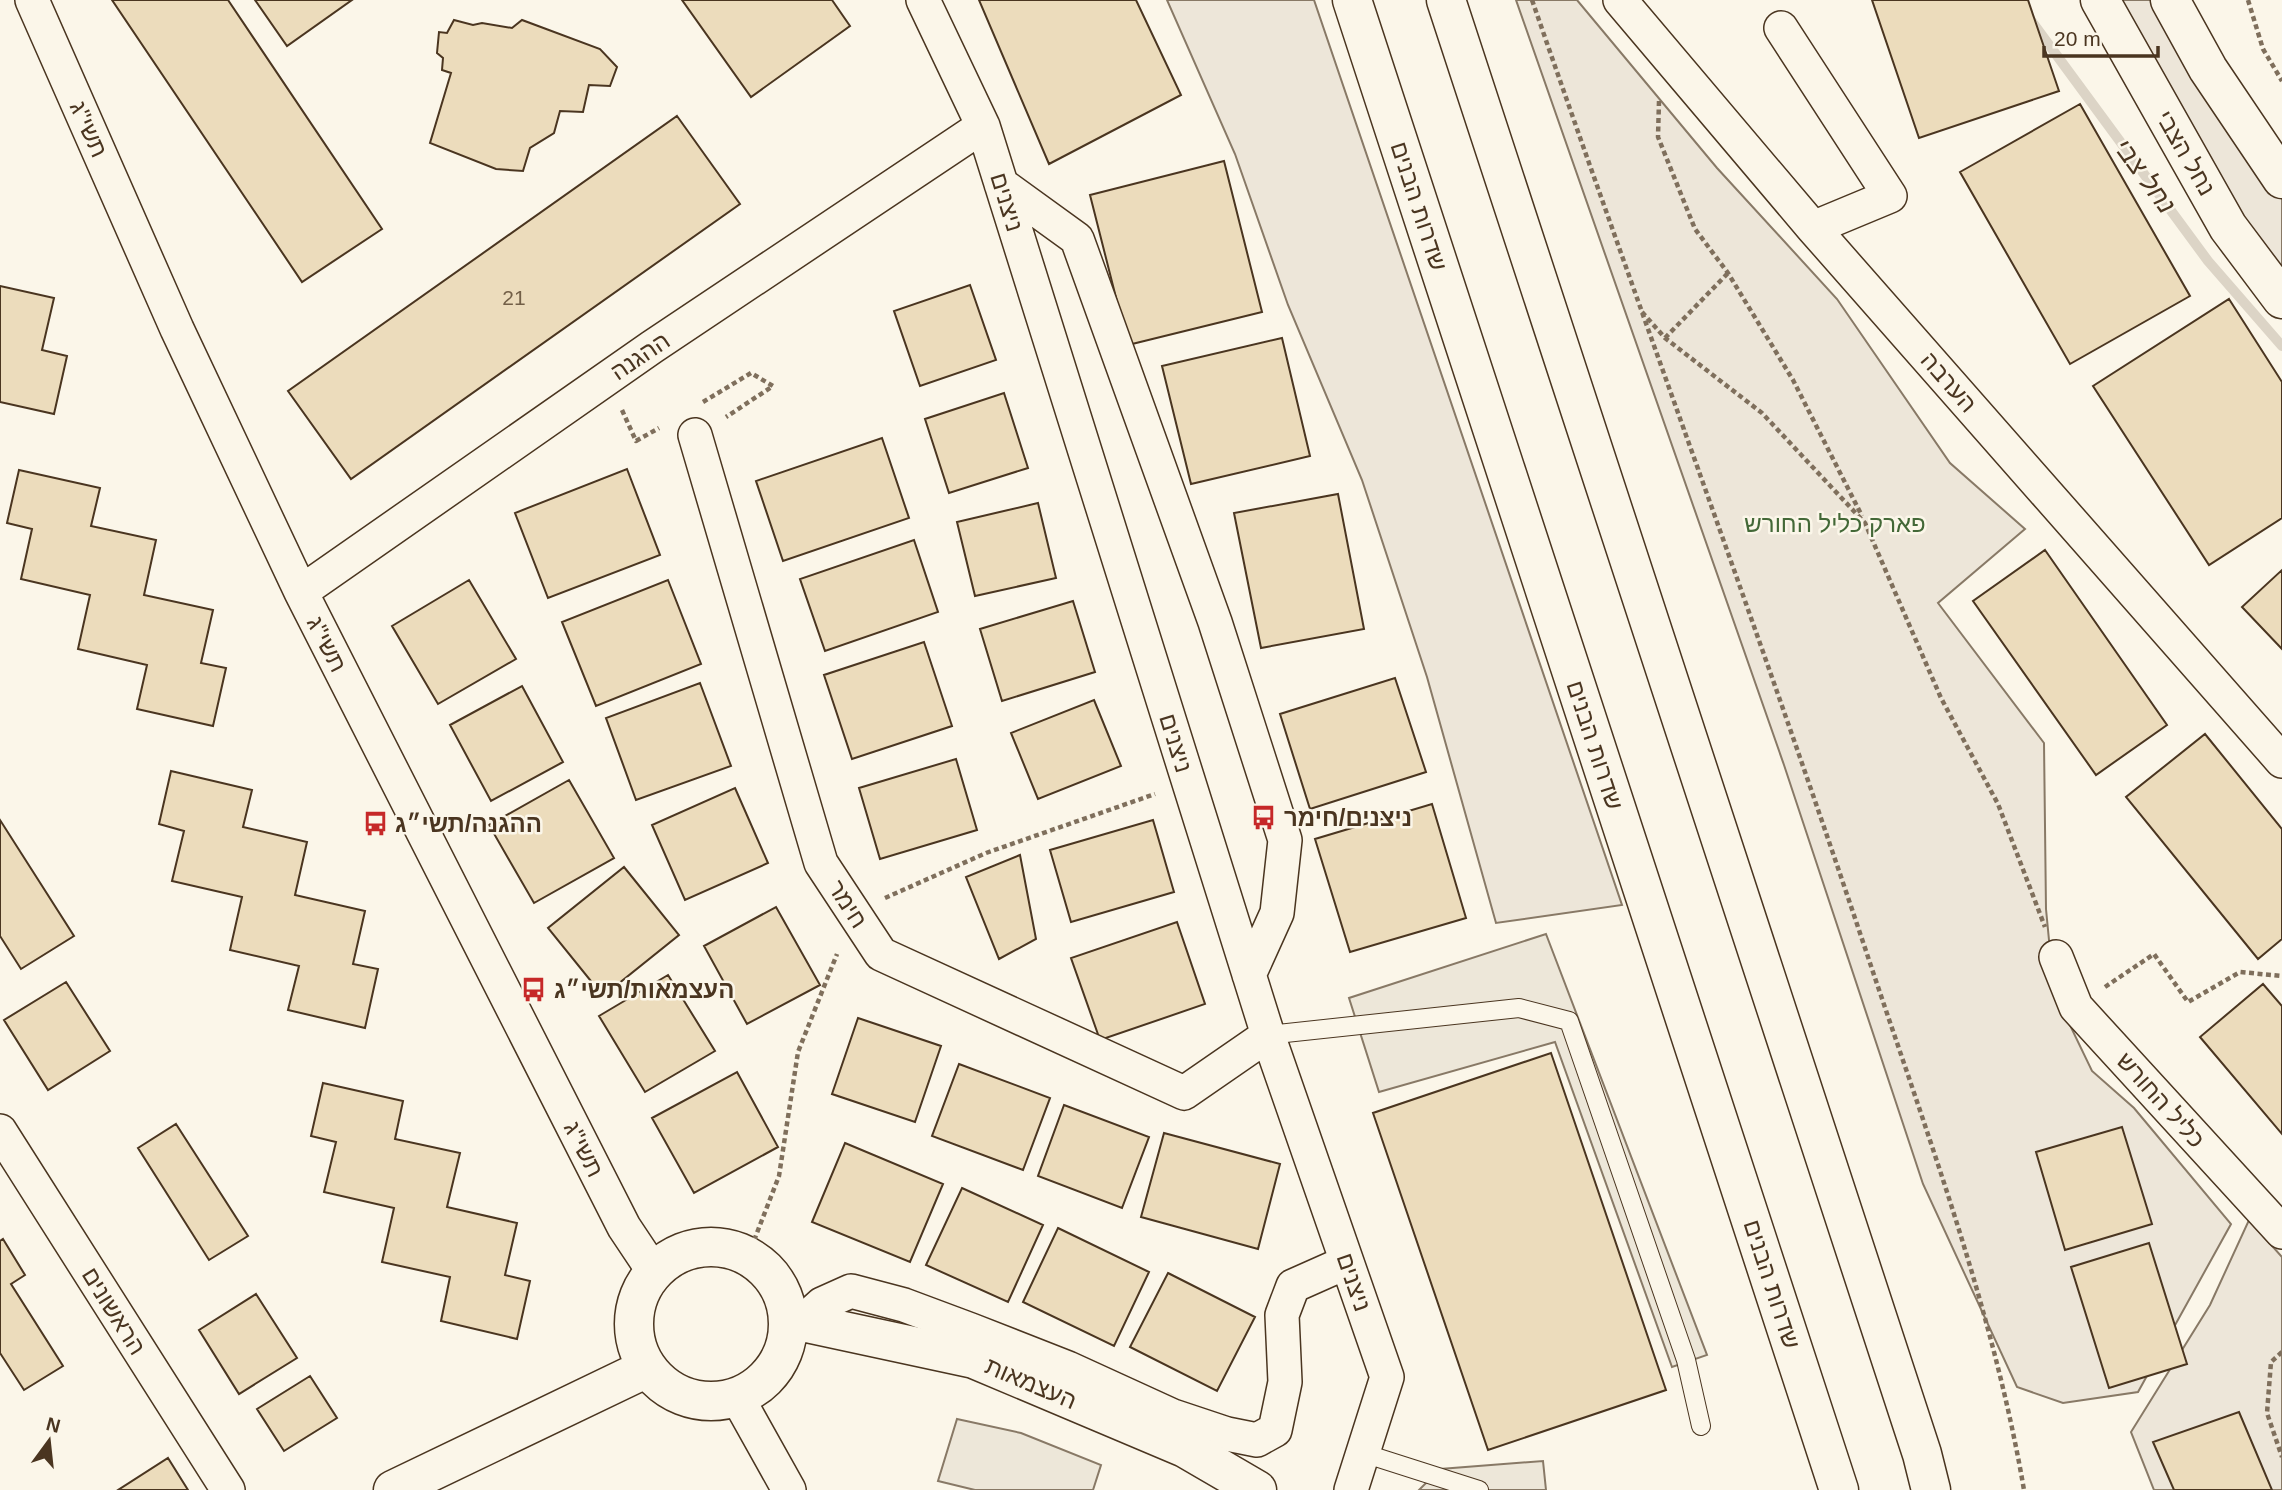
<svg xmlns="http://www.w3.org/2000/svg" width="2282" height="1490" font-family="Helvetica,Heebo,sans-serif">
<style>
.green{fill:#ede6d9;stroke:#887966;stroke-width:2}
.parking{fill:#ede7d9;stroke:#887966;stroke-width:2}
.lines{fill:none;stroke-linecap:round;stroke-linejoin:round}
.stream{stroke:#dcd4c6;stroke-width:10}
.building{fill:#ecdcbc;stroke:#4a3520;stroke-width:2}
.lane-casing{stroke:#4a3520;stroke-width:20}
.street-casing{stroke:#4a3520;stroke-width:36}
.secondary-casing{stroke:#4a3520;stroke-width:41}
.path{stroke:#7f6f5c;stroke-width:4.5;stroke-dasharray:5 3.5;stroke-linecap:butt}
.lane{stroke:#fbf6e9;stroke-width:18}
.street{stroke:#fbf6e9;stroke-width:33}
.secondary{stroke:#fbf6e9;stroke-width:38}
.labels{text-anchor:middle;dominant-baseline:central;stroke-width:5;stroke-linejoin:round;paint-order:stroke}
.number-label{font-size:21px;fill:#725f47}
.street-label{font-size:24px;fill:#4a3520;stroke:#fbf6e9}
.park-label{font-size:24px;fill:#436837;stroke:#fbf6e9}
.poi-label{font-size:24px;font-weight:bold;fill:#4a3520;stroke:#fbf6e9;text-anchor:start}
.water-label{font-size:26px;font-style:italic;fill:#4a3520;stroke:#fbf6e9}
</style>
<rect width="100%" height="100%" fill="#fbf6e9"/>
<path class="green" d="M1167 0H1314L1622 905 1496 923 1427 677 1362 480 1288 305 1235 154Z
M1516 0H1577L1717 168 1837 299 1950 463 2025 529 1938 603 2044 743 2046 909 2054 992 2092 1071 2134 1108 2231 1224 2138 1392 2063 1403 2017 1387 1923 1184 1784 765Z
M2104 0H2163L2282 187V292Z
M2249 1220 2282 1257V1490H2154L2131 1432 2210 1305Z"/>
<path class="parking" d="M1546 934 1707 1355 1672 1367 1555 1042 1379 1092 1349 998Z
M957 1419 1021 1433 1101 1465 1093 1490H975L938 1481Z
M1543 1461 1546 1490H1419L1440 1469Z"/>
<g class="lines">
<path class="stream" d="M2016 0 2208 261 2282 346"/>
</g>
<path class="building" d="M112 0H228L382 229 302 282Z
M255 0H352L287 46Z
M682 0H832L850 26 751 97Z
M979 0H1136L1181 95 1049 164Z
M1872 0H2028L2059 91 1919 138Z
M454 20 473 25 482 23 512 28 522 20 600 49 617 67 610 86 589 85 583 112 560 111 554 133 530 148 523 171 496 169 430 143 451 73 442 70 443 58 437 53 439 32 447 33Z
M2080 104 2190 296 2070 364 1960 172Z
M677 116 740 204 351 479 288 391Z
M1224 161 1262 312 1128 345 1090 195Z
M970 285 996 360 920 386 894 311Z
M0 286 54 298 42 350 67 356 54 414 0 402Z
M2229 299 2282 382V518L2209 565 2093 386Z
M1282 338 1310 456 1191 484 1162 366Z
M1004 393 1028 468 949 493 925 419Z
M882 438 909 518 783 561 756 481Z
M627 469 660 555 548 598 515 513Z
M19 470 100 488 91 526 156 540 144 595 213 610 201 663 226 668 213 726 137 709 147 665 78 649 90 595 21 579 32 529 7 523Z
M1338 494 1364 629 1261 648 1234 513Z
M1038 503 1056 578 975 596 957 522Z
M914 540 938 612 825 651 800 579Z
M2045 550 2167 725 2096 775 1973 601Z
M2282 570V649L2242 607Z
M469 580 516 659 438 704 392 626Z
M668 580 701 664 596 706 562 622Z
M1073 601 1095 672 1002 701 980 629Z
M924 642 952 726 852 759 824 675Z
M1395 678 1426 772 1310 809 1280 714Z
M700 683 731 766 636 800 606 718Z
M522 686 563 762 491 801 450 725Z
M1094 700 1121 766 1038 799 1011 733Z
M2205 734 2282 829V939L2258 959 2126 797Z
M956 759 977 830 880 859 859 788Z
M171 771 252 790 243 827 307 842 295 895 365 911 353 964 378 969 365 1028 288 1010 299 966 230 950 242 897 172 881 184 831 159 824Z
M569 780 614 858 534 903 489 825Z
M735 788 768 863 685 900 652 825Z
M1432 804 1466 918 1350 952 1315 839Z
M0 820 74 936 21 969 0 936Z
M1153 820 1174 892 1071 922 1050 850Z
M1020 855 1036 939 999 959 966 877Z
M624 867 679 935 603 996 548 928Z
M776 907 820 985 747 1024 704 946Z
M1177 922 1205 1004 1100 1040 1071 958Z
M668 975 715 1051 645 1092 599 1016Z
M66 982 110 1051 48 1090 4 1020Z
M2263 984 2282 1006V1134L2200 1037Z
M858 1018 941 1046 915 1122 832 1094Z
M1551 1053 1666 1390 1488 1450 1373 1113Z
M959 1064 1050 1098 1023 1170 932 1136Z
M737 1072 778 1147 694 1193 652 1118Z
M323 1083 403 1101 395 1139 460 1153 447 1207 517 1223 505 1275 530 1281 517 1339 441 1321 450 1277 382 1262 394 1208 324 1192 336 1142 311 1136Z
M1064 1105 1149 1137 1122 1208 1038 1176Z
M176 1124 248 1236 209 1260 138 1148Z
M2122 1127 2152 1224 2065 1250 2036 1152Z
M1164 1133 1280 1164 1258 1249 1141 1217Z
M845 1143 943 1184 910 1262 812 1222Z
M962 1188 1043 1225 1008 1302 926 1265Z
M1058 1228 1149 1272 1114 1346 1023 1302Z
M3 1239 25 1275 11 1284 63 1366 24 1390 0 1353V1241Z
M2149 1243 2187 1364 2109 1388 2071 1267Z
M1168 1273 1255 1317 1217 1391 1130 1347Z
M256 1294 297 1358 239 1394 199 1330Z
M310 1376 337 1418 284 1451 257 1409Z
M2239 1412 2272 1490H2174L2153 1442Z
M168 1458 188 1490H118Z"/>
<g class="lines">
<defs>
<path id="lane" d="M1268 1035 1519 1008 1569 1021 1686 1360 1701 1426
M1363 1453 1479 1490"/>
<path id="street" d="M32 0 177 329 301 592 624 1227 654 1272
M923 0 983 126 1268 1035 1387 1377 1351 1490
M1620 0 1813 228 2282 761
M1781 28 1890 196 1813 228
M1001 184 1077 239 1215 622 1285 840 1277 913 1249 975
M695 435 821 863 881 954 1184 1093 1268 1035
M301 592 652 347 983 126
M2056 957 2076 1007 2282 1232
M0 1131 228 1490
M802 1322 822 1304 851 1291 904 1305 971 1330 1068 1368 1173 1416 1227 1434 1257 1440 1275 1430 1285 1382 1282 1315 1293 1286 1347 1262
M737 1397 789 1490"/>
<path id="secondary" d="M1352 0 1839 1490
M1446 0 1922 1454 1931 1490
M2100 0 2228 227 2282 299
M2170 0 2208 69 2282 179
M634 1324a77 77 0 1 1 154 0a77 77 0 1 1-154 0Z
M788 1319 974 1359 1185 1448 1257 1490
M393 1490 647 1368"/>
</defs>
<use href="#lane" class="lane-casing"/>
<use href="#street" class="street-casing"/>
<use href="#secondary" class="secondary-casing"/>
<path class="path" d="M1532 0C1643 321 1762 639 1869 960 1927 1134 1993 1309 2024 1490
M2248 0 2263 49 2282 81
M1659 101 1658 137 1695 229 1728 273 1793 380 1862 516
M1642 312 1665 338 1762 413 1865 523 1941 698 1998 804 2045 927
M1665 338 1728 273
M703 402 751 373 773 386 726 417
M622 410 636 441 659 428
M885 898 986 853 1155 794
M2105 987 2154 954 2188 1002 2240 972 2282 976
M748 1256 779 1176 798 1052 837 954
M2282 1352 2271 1362 2267 1413 2282 1457"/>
<use href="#lane" class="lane"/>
<use href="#street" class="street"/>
<use href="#secondary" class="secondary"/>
</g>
<defs>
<symbol id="bus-bare" viewBox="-9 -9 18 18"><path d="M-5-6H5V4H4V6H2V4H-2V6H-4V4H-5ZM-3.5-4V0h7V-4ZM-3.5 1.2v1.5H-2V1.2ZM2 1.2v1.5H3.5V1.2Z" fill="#c62828" stroke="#fbf6e9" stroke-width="2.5" paint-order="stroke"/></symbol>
</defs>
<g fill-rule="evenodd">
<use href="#bus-bare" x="1246" y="800" width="35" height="35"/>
<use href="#bus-bare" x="358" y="806" width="35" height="35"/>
<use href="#bus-bare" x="516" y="972" width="35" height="35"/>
</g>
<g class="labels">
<g class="number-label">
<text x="514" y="297">21</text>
</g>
<g class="street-label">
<text transform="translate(89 129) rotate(66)">תשי"ג</text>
<text transform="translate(2186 153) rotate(60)">נחל הצבי</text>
<text transform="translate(1007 202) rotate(73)">ניצנים</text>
<text transform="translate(1419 206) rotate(72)">שדרות הבנים</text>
<text transform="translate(640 356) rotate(-34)">ההגנה</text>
<text transform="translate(1949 382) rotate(49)">הערבה</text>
<text transform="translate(327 644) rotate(63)">תשי"ג</text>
<text transform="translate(1176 743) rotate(73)">ניצנים</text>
<text transform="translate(1595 745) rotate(72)">שדרות הבנים</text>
<text transform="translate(848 904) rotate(57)">חימר</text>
<text transform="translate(2161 1100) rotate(48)">כליל החורש</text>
<text transform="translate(584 1149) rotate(63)">תשי"ג</text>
<text transform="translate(1354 1282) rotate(71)">ניצנים</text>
<text transform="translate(1772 1284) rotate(72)">שדרות הבנים</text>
<text transform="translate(114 1311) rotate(58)">הראשונים</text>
<text transform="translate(1031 1383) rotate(23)">העצמאות</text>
</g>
<g class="park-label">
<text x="1835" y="523">פארק כליל החורש</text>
</g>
<g class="poi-label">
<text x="1284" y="817">ניצנים/חימר</text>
<text x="395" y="823">ההגנה/תשי״ג</text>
<text x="554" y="989">העצמאות/תשי״ג</text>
</g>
<g class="water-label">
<text transform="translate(2145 176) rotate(54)">נחל צבי</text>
</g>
</g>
<g transform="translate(49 1441) rotate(15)" stroke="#fbf6e9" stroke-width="5" paint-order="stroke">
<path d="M0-5L12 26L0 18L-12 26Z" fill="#4a3520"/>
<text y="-10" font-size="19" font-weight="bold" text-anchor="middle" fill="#4a3520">N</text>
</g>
<path d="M2044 46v10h114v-10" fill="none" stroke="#4a3520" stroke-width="3.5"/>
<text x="2054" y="46" font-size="21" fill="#4a3520" stroke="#fbf6e9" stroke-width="5" paint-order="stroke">20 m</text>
</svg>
